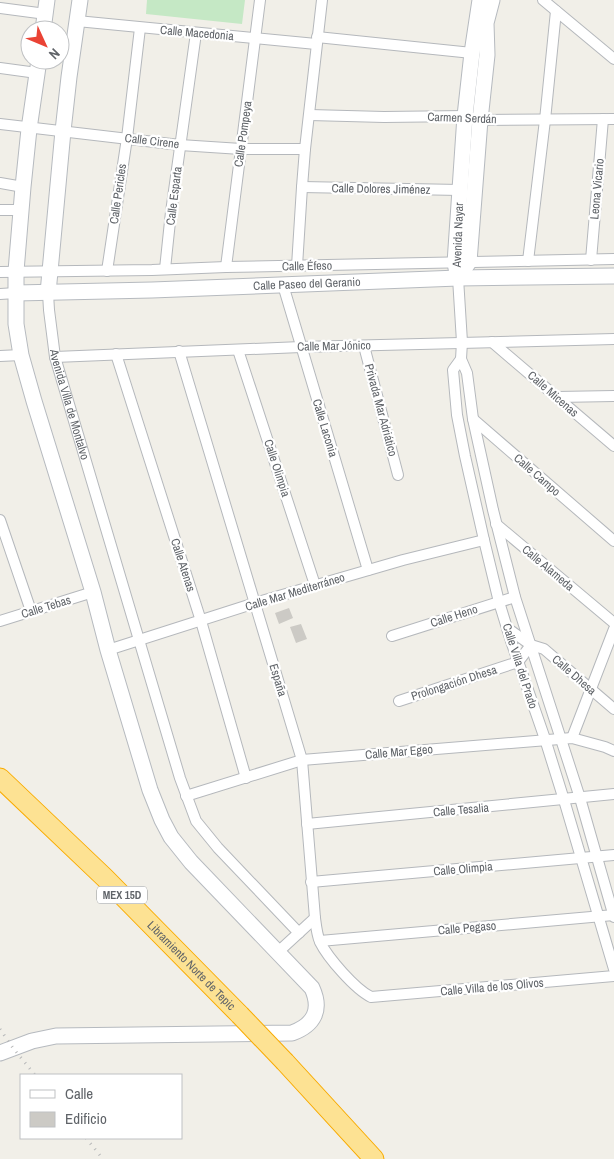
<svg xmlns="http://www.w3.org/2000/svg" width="614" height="1159" font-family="'Archivo Narrow',sans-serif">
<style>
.green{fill:#c5e8c5}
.building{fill:#cccac5}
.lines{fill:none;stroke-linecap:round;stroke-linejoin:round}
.street-casing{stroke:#b5b8bc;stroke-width:12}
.secondary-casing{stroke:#b6babf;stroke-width:17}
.highway-casing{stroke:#f9ab00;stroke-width:21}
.street{stroke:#fff;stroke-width:10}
.secondary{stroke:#fff;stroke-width:15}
.highway{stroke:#fde293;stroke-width:19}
.rail{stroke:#b6b7b8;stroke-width:3;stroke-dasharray:1 6;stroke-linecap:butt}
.highway-bridge-casing{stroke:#f9ab00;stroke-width:21;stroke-linecap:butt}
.highway-bridge{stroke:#fde293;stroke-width:19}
.labels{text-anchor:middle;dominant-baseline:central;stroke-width:4.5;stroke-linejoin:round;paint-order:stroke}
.shield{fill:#fff;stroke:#8f9295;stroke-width:1}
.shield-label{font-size:11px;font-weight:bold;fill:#5f6368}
.street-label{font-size:12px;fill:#5f6368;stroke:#fff}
</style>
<rect width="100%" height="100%" fill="#f1efe8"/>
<path class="green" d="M147 0H245L242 24 146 14Z"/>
<path class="building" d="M289 608 293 618 279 624 275 613Z
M301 624 307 639 296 643 290 627Z"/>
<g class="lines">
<defs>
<g id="street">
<path d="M543 0 614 59"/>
<path d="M0 8 46 14"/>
<path d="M77 21 316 44"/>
<path d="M317 37 472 53"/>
<path d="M0 68 37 73"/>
<path d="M310 115 384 117 465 116 480 120 614 119"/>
<path d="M0 124 180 145 241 149H305"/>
<path d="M0 183 23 187"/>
<path d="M302 187 460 190"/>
<path d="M0 210H21"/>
<path d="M591 260 603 119"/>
<path d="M528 261 545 120 556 11"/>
<path d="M297 266 302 187 305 149 322 0"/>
<path d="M226 267 260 0"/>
<path d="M165 269 171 212 196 33"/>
<path d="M107 271 127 138 140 28"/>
<path d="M0 272 152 270 226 267 614 259"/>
<path d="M458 278 462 342 461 359 467 373 473 419 493 510 515 597 580 798 614 917"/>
<path d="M283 285 368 570"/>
<path id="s1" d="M48 293 49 310 55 357 180 778 196 821 218 848 299 933"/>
<path d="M0 294 16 293"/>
<path d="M492 342 614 446"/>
<path d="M364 346 398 475"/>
<path d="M238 350 315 585"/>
<path d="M179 351 302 760 315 918C316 926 317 935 320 942 328 958 355 989 371 997L614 976"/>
<path d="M116 354 201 621 246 778"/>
<path d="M0 356 21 355"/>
<path d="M55 357 301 347 614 339"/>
<path d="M461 359 453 370 457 415 465 456 484 540 499 602 511 641 545 739 564 800 614 969"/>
<path d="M557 397 614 396"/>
<path d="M473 419 614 541"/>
<path d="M0 520 31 611"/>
<path d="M496 524 614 623"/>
<path d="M0 621 93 592"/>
<path d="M507 628 531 645 544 649 614 709"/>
<path d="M392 636 515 597"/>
<path d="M108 650 255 603 403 560 484 540"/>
<path d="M399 701 518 662 531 645"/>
<path d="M572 738 614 629"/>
<path d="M186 796 302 760 572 738 605 747 614 751"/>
<path d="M307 824 614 794"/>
<path d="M311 882 614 855"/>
<path d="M320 941 614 915"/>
<path d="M278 952 315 918"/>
</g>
<g id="secondary">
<path d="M43 30 47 0"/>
<path d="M458 278 469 262 480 120 487 55 486 23 492 0"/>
<path d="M458 278 455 263 465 116 472 53 480 0"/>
<path id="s2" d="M16 293 152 290 458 278 614 276"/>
<path d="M48 293 63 131 69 77 80 0"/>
<path d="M0 1053 32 1041 56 1036 292 1033C314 1025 322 1010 312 988L191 862 171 837 162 820 150 790 108 650 93 592 34 401 21 355 16 324V271L23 187 29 129 39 60"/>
</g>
<g id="highway">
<path id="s3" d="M0 778 105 878 240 1015"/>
<path d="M285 1062 374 1159"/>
</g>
</defs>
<use href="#street" class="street-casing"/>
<use href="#secondary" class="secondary-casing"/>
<use href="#highway" class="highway-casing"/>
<use href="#street" class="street"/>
<use href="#secondary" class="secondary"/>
<use href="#highway" class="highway"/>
<path class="rail" d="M0 1029 13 1048 35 1075
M86 1138 103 1159"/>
<defs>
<path id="highway-bridge" d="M240 1015 285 1062"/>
</defs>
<use href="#highway-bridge" class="highway-bridge-casing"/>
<use href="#highway-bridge" class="highway-bridge"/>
</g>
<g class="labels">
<rect class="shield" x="97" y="886.5" width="50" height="17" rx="4"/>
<g class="shield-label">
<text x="122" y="895">MEX 15D</text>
</g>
<g class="street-label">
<text transform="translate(197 33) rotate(5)">Calle Macedonia</text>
<text transform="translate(462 118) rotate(2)">Carmen Serdán</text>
<text transform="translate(243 134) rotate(-82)">Calle Pompeya</text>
<text transform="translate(152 141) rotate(7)">Calle Cirene</text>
<text transform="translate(381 189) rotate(1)">Calle Dolores Jiménez</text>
<text transform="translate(597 189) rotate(-85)">Leona Vicario</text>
<text transform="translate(118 194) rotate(-82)">Calle Pericles</text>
<text transform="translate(174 196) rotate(-83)">Calle Esparta</text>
<text transform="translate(458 235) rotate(-88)">Avenida Nayar</text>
<text transform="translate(307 266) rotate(-1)">Calle Éfeso</text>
<text stroke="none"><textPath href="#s2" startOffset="291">Calle Paseo del Geranio</textPath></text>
<text transform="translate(334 346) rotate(-1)">Calle Mar Jónico</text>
<text transform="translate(553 394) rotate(41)">Calle Micenas</text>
<text stroke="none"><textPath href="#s1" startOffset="114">Avenida Villa de Montalvo</textPath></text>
<text transform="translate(381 410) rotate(75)">Privada Mar Adriático</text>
<text transform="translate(325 428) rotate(73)">Calle Laconia</text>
<text transform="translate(277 468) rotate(72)">Calle Olimpia</text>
<text transform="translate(537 475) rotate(41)">Calle Campo</text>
<text transform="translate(183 565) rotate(72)">Calle Atenas</text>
<text transform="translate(548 568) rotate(40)">Calle Alameda</text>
<text transform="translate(295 592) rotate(-17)">Calle Mar Mediterráneo</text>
<text transform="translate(46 607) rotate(-17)">Calle Tebas</text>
<text transform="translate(454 616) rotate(-18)">Calle Heno</text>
<text transform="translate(520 666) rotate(72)">Calle Villa del Prado</text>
<text transform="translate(574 675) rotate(41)">Calle Dhesa</text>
<text transform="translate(278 680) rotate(73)">España</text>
<text transform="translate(454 683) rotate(-18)">Prolongación Dhesa</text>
<text transform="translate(399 752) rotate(-5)">Calle Mar Egeo</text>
<text transform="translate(461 810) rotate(-5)">Calle Tesalia</text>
<text transform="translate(463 869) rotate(-5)">Calle Olimpia</text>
<text transform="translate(467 928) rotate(-5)">Calle Pegaso</text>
<text stroke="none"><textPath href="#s3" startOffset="268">Libramiento Norte de Tepic</textPath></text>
<text transform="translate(492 987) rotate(-5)">Calle Villa de los Olivos</text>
</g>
</g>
<rect x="20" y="1074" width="162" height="65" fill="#ffffff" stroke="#bfc1c3"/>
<rect x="30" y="1090" width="25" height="8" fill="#ffffff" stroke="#bfc1c3"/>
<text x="65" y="1099" font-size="15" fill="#5f6368">Calle</text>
<rect x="30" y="1112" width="25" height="15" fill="#cccac5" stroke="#bfc1c3"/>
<text x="65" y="1124" font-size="15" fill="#5f6368">Edificio</text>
<g transform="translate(45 45) rotate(134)"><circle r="24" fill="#ffffff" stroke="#bfc1c3"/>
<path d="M0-4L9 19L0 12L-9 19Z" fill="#ea4335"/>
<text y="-8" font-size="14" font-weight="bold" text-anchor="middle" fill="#5f6368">N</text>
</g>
</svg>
